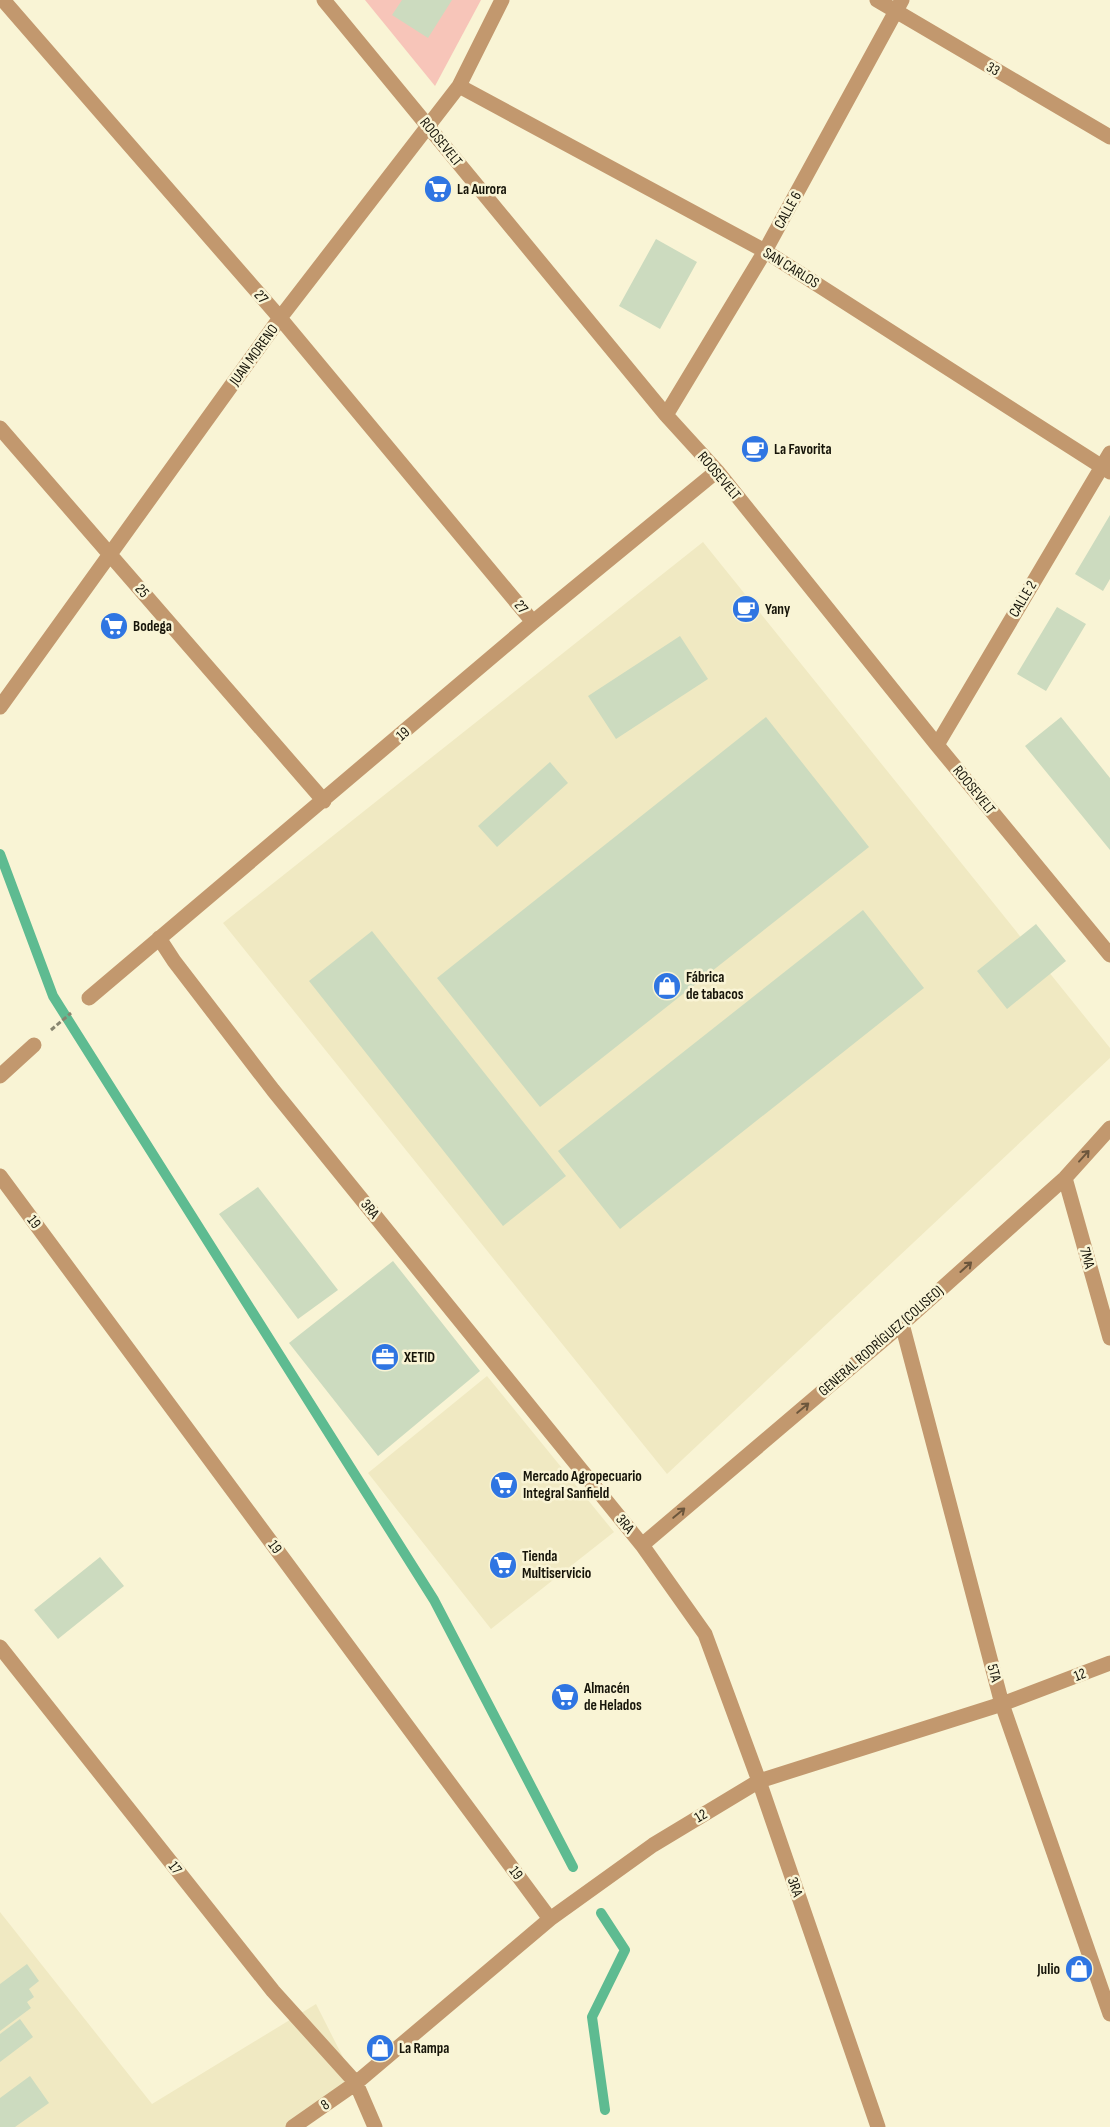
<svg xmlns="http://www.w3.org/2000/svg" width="1110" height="2127" font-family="'Sofia Sans Condensed',sans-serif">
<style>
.built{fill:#f0e9c2}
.green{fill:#f7c5b9}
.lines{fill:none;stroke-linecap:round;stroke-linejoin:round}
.stream{stroke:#5ebb91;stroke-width:10}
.building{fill:#ccdbbf}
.path{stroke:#88856f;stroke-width:3;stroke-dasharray:5 2.5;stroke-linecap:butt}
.minor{stroke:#c2986e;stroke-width:15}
.oneway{stroke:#6c563c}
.labels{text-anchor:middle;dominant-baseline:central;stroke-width:5;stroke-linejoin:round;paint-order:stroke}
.street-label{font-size:15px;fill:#161409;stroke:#f9f4d5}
.poi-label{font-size:15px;font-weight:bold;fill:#161409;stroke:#f9f4d5;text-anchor:start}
</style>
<rect width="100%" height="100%" fill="#f9f4d5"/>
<path class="built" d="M703 542 1110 1048V1058L667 1474 223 923Z
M487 1376 614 1532 491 1629 368 1473Z
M0 1912 152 2104 316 2004 356 2083 293 2127H0Z"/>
<path class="green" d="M365 0H481L435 86Z"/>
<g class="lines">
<path class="stream" d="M0 854 53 996 434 1600 573 1867
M601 1913 625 1950 592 2017 605 2110"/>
</g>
<path class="building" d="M402 0H452L428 38 392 15Z
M656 239 697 262 660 329 619 306Z
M1110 515V579L1103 591 1075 574Z
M1057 607 1086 624 1046 691 1017 674Z
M680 636 708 679 616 739 588 696Z
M766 717 869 847 540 1107 437 978Z
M1061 717 1110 778V850L1025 746Z
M550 762 568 783 497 847 478 826Z
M863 910 924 988 620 1229 558 1151Z
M1036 924 1066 961 1007 1009 977 971Z
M372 931 566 1176 503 1226 309 981Z
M258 1187 338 1290 298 1319 219 1214Z
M393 1261 480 1371 378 1456 289 1343Z
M100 1557 124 1586 58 1639 34 1610Z
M27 1964 39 1981 29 1989 34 1997 27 2002 31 2008 0 2031V1984Z
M20 2019 33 2037 0 2062V2034Z
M30 2076 49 2103 15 2127H0V2098Z"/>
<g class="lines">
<path class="path" d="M51 1030 71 1013"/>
<path class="minor" d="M3 0 280 318 533 622
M324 0 666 415 717 471 937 745 1110 955
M877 0 1110 137
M459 86 765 251 1110 472
M666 415 765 251 902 0
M0 428 324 801
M0 707 280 318 459 86 502 0
M937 745 1110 453
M159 938 174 961 273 1090 642 1545 705 1634 759 1781 878 2127
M89 998 533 622 717 471
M0 1076 34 1045
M0 1176 550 1919
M1065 1178 1110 1338
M902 1324 1002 1704 1110 2014
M642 1545 902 1324 1065 1178 1110 1128
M0 1647 273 1991 356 2083 375 2127
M293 2127 356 2083 550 1919 653 1845 759 1781 1002 1704 1110 1663"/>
</g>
<defs><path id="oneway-shaft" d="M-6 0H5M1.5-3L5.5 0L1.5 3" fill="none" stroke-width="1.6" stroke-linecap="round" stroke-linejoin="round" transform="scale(1.25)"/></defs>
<g class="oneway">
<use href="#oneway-shaft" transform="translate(1084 1156) rotate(-48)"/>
<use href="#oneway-shaft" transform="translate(966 1267) rotate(-42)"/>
<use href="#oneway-shaft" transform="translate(803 1408) rotate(-40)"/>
<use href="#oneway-shaft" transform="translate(679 1513) rotate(-40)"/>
</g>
<defs>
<symbol id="supermarket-disc" viewBox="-11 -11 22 22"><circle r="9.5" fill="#2f75e2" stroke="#f9f4d5"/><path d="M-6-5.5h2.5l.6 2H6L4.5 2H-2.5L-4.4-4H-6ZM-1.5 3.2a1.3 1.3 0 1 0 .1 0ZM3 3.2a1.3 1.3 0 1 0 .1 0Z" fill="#fff"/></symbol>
<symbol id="cafe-disc" viewBox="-11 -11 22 22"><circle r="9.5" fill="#2f75e2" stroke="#f9f4d5"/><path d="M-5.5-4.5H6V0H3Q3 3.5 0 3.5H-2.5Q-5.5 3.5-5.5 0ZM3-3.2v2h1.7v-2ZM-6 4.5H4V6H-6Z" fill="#fff"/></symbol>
<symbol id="shop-disc" viewBox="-11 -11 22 22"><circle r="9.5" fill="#2f75e2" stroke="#f9f4d5"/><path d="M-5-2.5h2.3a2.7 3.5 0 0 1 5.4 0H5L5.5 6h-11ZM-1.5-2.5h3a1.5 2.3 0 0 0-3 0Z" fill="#fff"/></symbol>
<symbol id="office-disc" viewBox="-11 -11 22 22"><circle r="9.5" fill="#2f75e2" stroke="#f9f4d5"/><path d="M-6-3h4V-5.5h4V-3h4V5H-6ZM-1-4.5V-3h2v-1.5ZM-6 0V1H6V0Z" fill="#fff"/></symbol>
</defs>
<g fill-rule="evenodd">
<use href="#supermarket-disc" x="422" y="173" width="32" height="32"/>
<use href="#cafe-disc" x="739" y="433" width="32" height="32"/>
<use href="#cafe-disc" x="730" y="593" width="32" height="32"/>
<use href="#supermarket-disc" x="98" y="610" width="32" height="32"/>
<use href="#shop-disc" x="651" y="970" width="32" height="32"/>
<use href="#office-disc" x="369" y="1341" width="32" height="32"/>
<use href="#supermarket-disc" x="488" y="1469" width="32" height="32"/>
<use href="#supermarket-disc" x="487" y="1549" width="32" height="32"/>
<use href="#supermarket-disc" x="549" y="1681" width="32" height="32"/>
<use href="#shop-disc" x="1063" y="1953" width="32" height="32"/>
<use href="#shop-disc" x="364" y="2032" width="32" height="32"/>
</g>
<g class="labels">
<g class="street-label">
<text transform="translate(993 69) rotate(30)">33</text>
<text transform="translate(441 142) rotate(51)">ROOSEVELT</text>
<text transform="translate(788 210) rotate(-61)">CALLE 6</text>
<text transform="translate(791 268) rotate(32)">SAN CARLOS</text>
<text transform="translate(261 297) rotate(49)">27</text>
<text transform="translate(254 355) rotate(-54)">JUAN MORENO</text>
<text transform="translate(719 476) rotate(50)">ROOSEVELT</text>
<text transform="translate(142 591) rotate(49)">25</text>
<text transform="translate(1023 599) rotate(-59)">CALLE 2</text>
<text transform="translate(521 607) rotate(50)">27</text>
<text transform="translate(403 734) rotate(-41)">19</text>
<text transform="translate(974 790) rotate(51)">ROOSEVELT</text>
<text transform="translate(370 1209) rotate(51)">3RA</text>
<text transform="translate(34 1222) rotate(53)">19</text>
<text transform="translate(1087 1258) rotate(74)">7MA</text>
<text transform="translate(881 1341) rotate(-41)">GENERAL RODRÍGUEZ (COLISEO)</text>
<text transform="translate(625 1524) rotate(51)">3RA</text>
<text transform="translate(275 1547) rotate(53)">19</text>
<text transform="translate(994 1673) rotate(75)">5TA</text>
<text transform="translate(1080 1675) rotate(-21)">12</text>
<text transform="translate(701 1816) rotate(-31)">12</text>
<text transform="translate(175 1868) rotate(52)">17</text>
<text transform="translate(516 1873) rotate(53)">19</text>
<text transform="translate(795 1887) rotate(71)">3RA</text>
<text transform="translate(325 2105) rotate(-35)">8</text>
</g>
<g class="poi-label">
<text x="457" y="189">La Aurora</text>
<text x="774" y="449">La Favorita</text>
<text x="765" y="609">Yany</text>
<text x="133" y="626">Bodega</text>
<text x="686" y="977">Fábrica<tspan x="686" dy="17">de tabacos</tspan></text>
<text x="404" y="1357">XETID</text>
<text x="523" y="1476">Mercado Agropecuario<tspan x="523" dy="17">Integral Sanfield</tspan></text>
<text x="522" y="1556">Tienda<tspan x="522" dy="17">Multiservicio</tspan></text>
<text x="584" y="1688">Almacén<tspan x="584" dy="17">de Helados</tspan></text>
<text x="1060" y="1969" text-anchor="end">Julio</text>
<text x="399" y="2048">La Rampa</text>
</g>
</g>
</svg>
